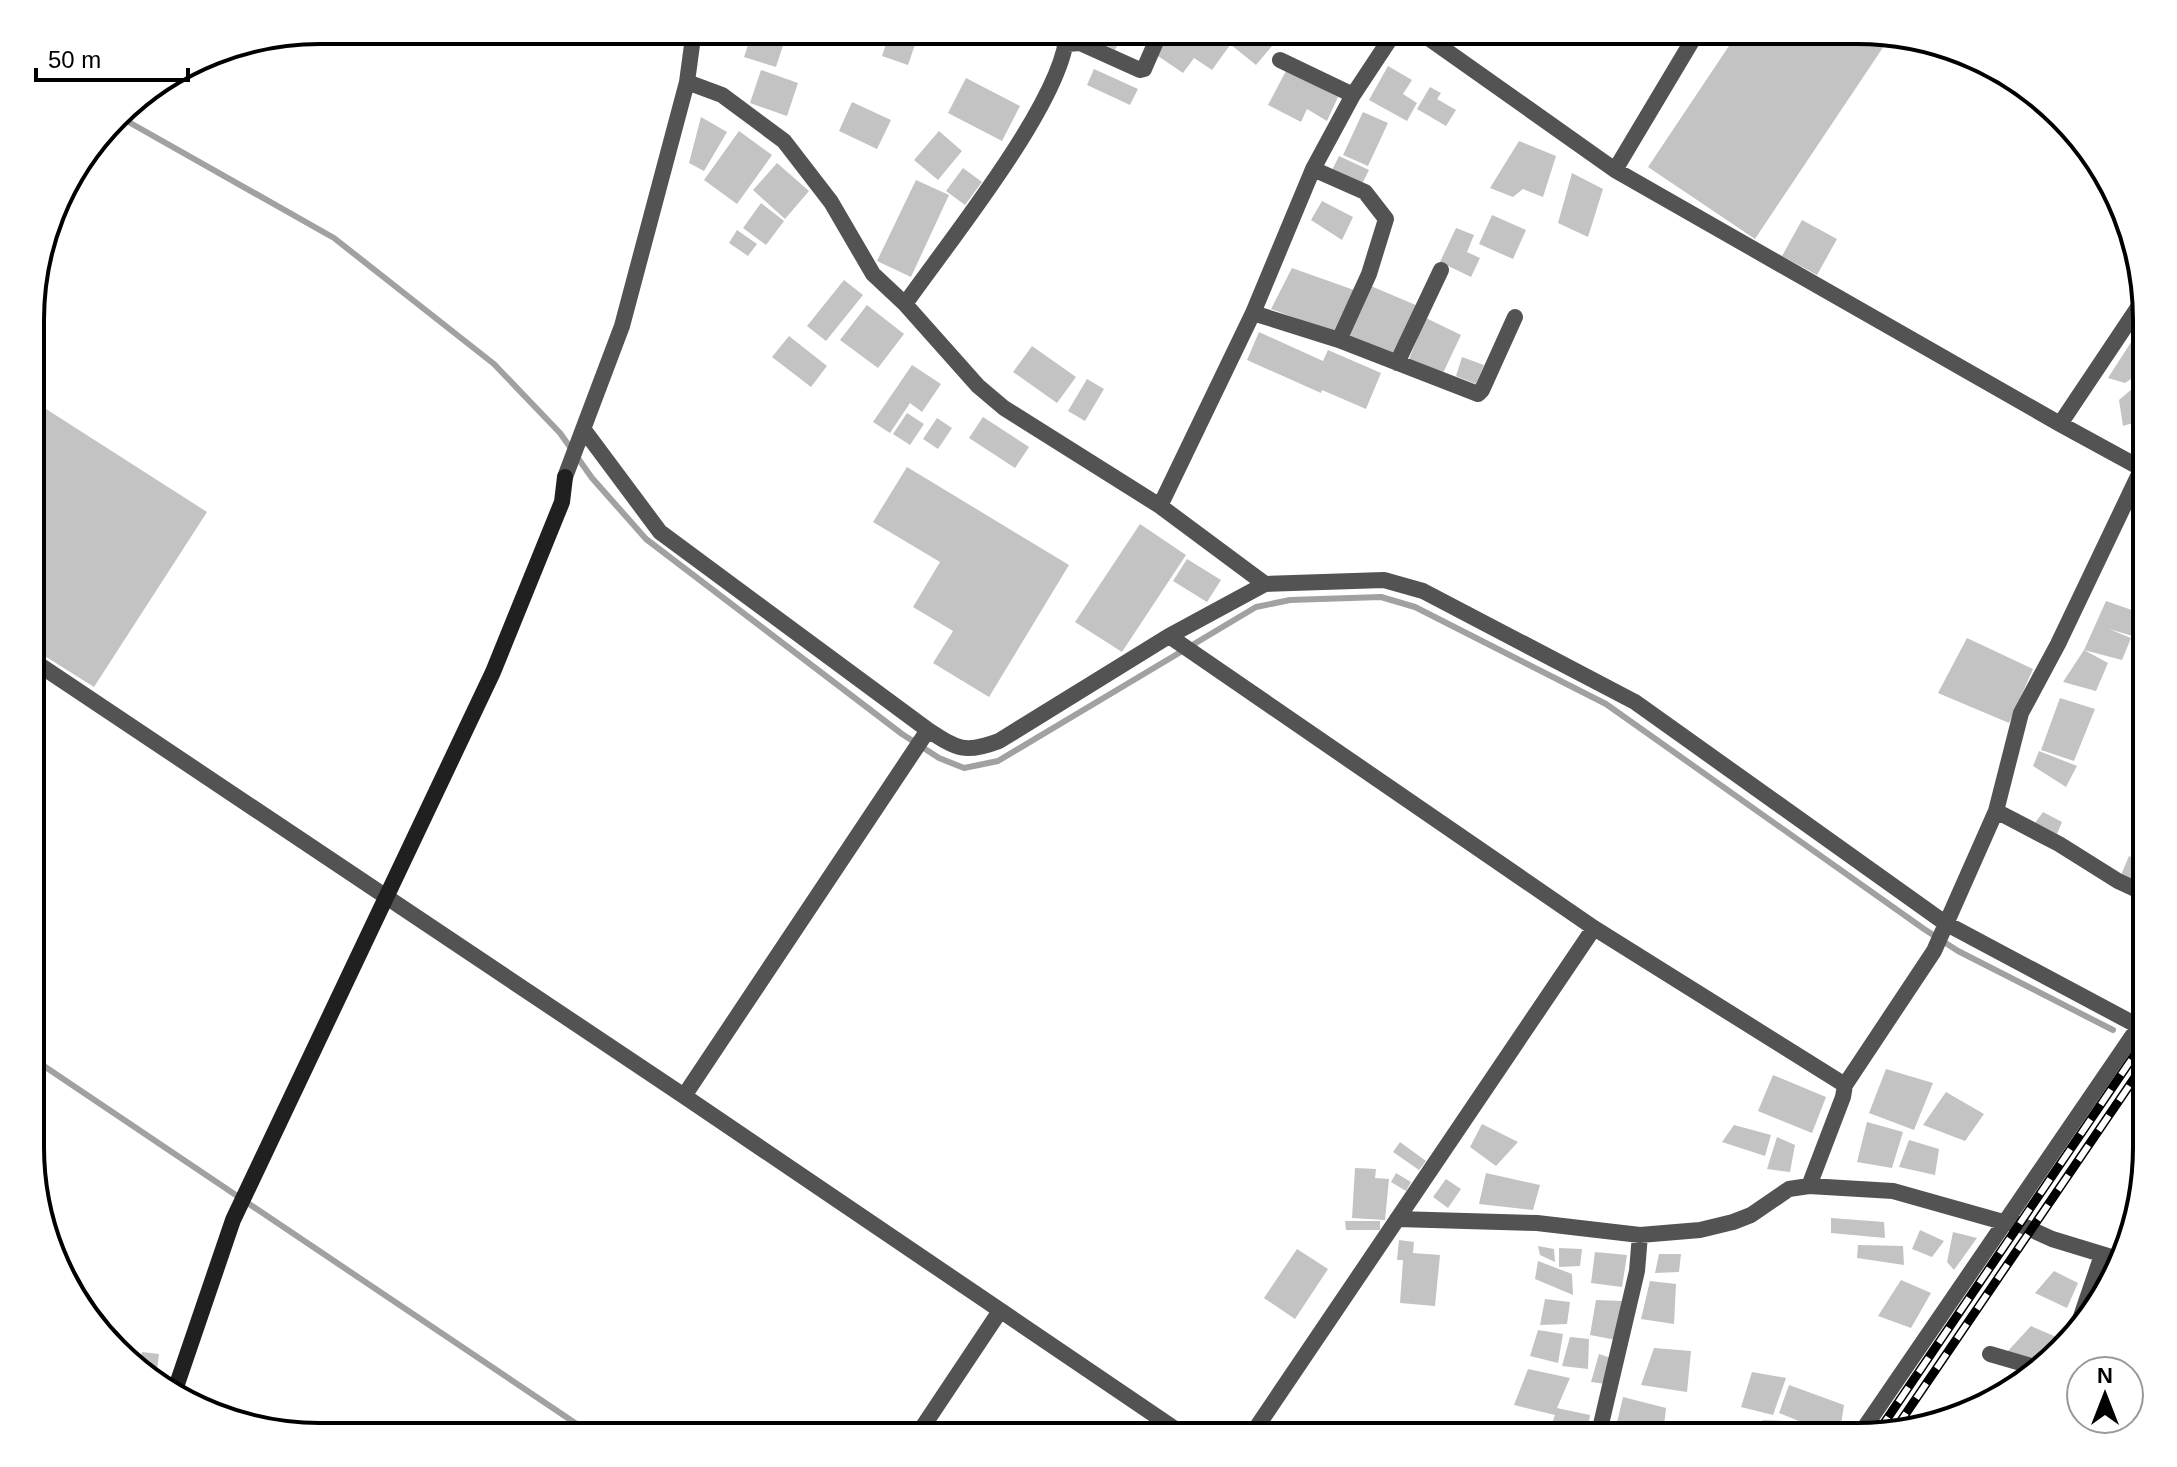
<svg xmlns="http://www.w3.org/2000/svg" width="2177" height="1467" font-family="Helvetica,sans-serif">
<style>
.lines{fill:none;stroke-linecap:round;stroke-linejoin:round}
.stream{stroke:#a1a1a1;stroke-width:6}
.building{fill:#c3c3c3}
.street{stroke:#535353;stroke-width:16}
.secondary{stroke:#202020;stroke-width:16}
.rail-casing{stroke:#000;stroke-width:9}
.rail{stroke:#fff;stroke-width:6;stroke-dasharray:18;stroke-linecap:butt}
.rim{fill:none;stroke:#000;stroke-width:4}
</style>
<rect width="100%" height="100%" fill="#fff"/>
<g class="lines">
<path class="stream" d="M118 116 334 238 494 364 560 433 592 478 646 539 902 734 939 758 964 768 998 761 1256 607 1290 600 1381 597 1415 607 1606 704 1924 929 1958 951 2113 1030
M32 1058 596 1437"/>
</g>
<path class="building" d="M753 30H788L776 67 744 57Z
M878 30H920L908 65 882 56 887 41 876 37Z
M1077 30H1125L1115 50Z
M1129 30H1153L1147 41Z
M1171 30H1221L1217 36 1230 45 1212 70 1194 58 1183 73 1155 54Z
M1233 30H1279L1283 33 1256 65 1225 40Z
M1357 30H1386L1378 43Z
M1739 31H1876L1892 34 1755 239 1648 167Z
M1388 66 1412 80 1403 94 1417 103 1407 121 1369 100Z
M1094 69 1138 89 1130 105 1087 85Z
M1287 69 1338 97 1327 121 1307 109 1301 122 1268 105Z
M761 70 798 83 787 116 750 103Z
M966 78 1020 106 1002 141 948 113Z
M1430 87 1441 93 1437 99 1456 110 1446 126 1417 109Z
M852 102 891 120 877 149 839 131Z
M1363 112 1388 123 1368 166 1343 155Z
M701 117 727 132 704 171 689 163Z
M739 131 772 155 737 204 704 180Z
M939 131 962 151 938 180 914 160Z
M1519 141 1556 156 1543 197 1523 189 1513 197 1490 188Z
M1339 156 1369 170 1362 184 1332 170Z
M777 163 809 191 785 219 753 190Z
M963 168 982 182 965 205 946 191Z
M1572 173 1603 189 1588 237 1558 223Z
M916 180 949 195 911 277 877 261Z
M1322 201 1353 217 1342 240 1311 220Z
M761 203 784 221 766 245 743 228Z
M1492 215 1526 230 1513 259 1479 244Z
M1802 220 1837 239 1817 275 1782 256Z
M1456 228 1474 235 1467 252 1480 258 1471 277 1440 262Z
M737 230 757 244 748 256 729 243Z
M1292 268 1354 290 1336 333 1271 309Z
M844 280 863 295 826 341 807 326Z
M1371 286 1418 306 1394 353 1349 336Z
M867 305 904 334 878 368 840 340Z
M1426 318 1461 335 1443 373 1409 359Z
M2146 319V369L2125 383 2108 378Z
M1259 332 1323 361 1328 350 1381 373 1366 409 1322 390 1321 393 1247 360Z
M789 336 827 366 811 387 772 357Z
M1032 346 1076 377 1057 403 1013 372Z
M1462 357 1484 365 1476 384 1456 376Z
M912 365 941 384 922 412 910 403 890 433 873 422Z
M2146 377V419L2123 426 2119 400Z
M1087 379 1104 389 1085 421 1068 411Z
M32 400 207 512 94 687 32 648Z
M907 413 924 424 910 445 893 434Z
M983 417 1029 447 1015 468 969 438Z
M937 418 952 428 938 449 923 439Z
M907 467 1069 565 989 697 933 663 953 631 913 607 940 562 873 522Z
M1140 524 1186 555 1122 652 1075 622Z
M1187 559 1221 580 1207 602 1173 581Z
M2106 601 2146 615V618L2136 637 2109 629 2131 638 2122 660 2084 650 2108 663 2096 691 2063 682 2084 650Z
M1967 638 2033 669 2009 723 1938 693Z
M2060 698 2095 709 2074 761 2041 750Z
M2039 751 2077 766 2066 787 2033 766Z
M2043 812 2062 822 2057 834 2035 823Z
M2129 856 2146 864 2142 883 2121 875Z
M1886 1069 1933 1083 1914 1130 1869 1113Z
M1773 1075 1826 1097 1812 1133 1758 1111Z
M1946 1092 1984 1114 1965 1141 1923 1125Z
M1867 1122 1903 1132 1892 1168 1857 1162Z
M1482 1124 1518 1142 1496 1166 1470 1147Z
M1734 1125 1771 1135 1765 1156 1722 1142Z
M1777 1137 1795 1145 1790 1172 1767 1169Z
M1909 1140 1939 1149 1935 1175 1899 1167Z
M1400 1142 1426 1161 1419 1170 1393 1152Z
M1355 1168 1376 1169 1375 1178 1389 1179 1385 1220 1352 1218Z
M1396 1173 1411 1182 1406 1191 1391 1182Z
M1486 1173 1540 1185 1533 1210 1479 1204Z
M1446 1179 1461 1189 1448 1208 1433 1197Z
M1831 1218 1884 1222 1885 1238 1831 1233Z
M1345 1221H1380V1230H1346Z
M1920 1230 1944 1241 1932 1257 1912 1249Z
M1953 1232 1977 1238 1954 1270 1947 1262Z
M1399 1240 1414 1242 1413 1253 1440 1255 1435 1306 1400 1303 1403 1260H1397Z
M1858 1245 1903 1246 1904 1265 1857 1258Z
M1538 1246 1554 1249 1555 1262 1540 1255Z
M1559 1248 1582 1249 1580 1266 1559 1267Z
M1297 1249 1328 1269 1295 1319 1264 1298Z
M1595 1252 1627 1255 1622 1287 1591 1283Z
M1659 1254H1681L1679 1272 1655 1273Z
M1538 1261 1572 1274 1573 1295 1535 1279Z
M2054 1271 2078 1283 2067 1308 2035 1293Z
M1901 1280 1931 1293 1911 1328 1878 1316Z
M1650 1281 1676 1284 1674 1324 1641 1319Z
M1545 1299 1570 1302 1567 1324 1540 1325Z
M1596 1300 1622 1301 1616 1340 1590 1335Z
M2031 1326 2061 1339 2060 1346 2041 1361 2007 1352Z
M1538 1330 1563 1334 1558 1363 1530 1356Z
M1570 1337 1589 1339 1588 1369 1562 1366Z
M1654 1348 1691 1351 1687 1392 1641 1385Z
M142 1352 159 1354 157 1370 139 1368Z
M1599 1354 1611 1358 1606 1384 1591 1382Z
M1528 1369 1570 1378 1557 1408 1590 1415 1587 1437H1547L1555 1415 1514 1405Z
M1752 1372 1786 1378 1773 1415 1741 1407Z
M1789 1385 1844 1405 1839 1437 1779 1413Z
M1623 1397 1666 1408 1663 1436 1615 1431Z
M1763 1420 1785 1421 1786 1437H1759Z"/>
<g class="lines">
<path class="street" d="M1417 30 1615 170 2060 424 2146 471
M1067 44 1080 43 1140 70 1144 69 1161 30
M1280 60 1353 95
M687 82 722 95 784 141 831 202 873 274 905 304 978 386 1004 408 1160 506 1265 584
M1313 169 1365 192 1386 219 1369 274 1339 340
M1615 170 1698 31
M905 304C946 245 1067 97 1067 30
M1253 313 1339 340 1478 394 1482 390 1515 317
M1397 363 1441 270
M2060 424 2145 297
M584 430 660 532 928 730C957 749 965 754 999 741L1169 636
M565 477 622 326 687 82 694 30
M1160 506 1253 313 1313 169 1353 95 1396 30
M32 660 684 1096 1187 1437
M1996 811 2059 844 2118 881 2146 894
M1845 1085 1594 928 1169 636 1265 584 1384 580 1423 591 1635 702 1945 923 2140 1027
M684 1096 928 730
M1809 1186 1843 1097 1845 1085 1934 951 1996 811 2021 713 2058 644 2142 468
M1397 1219 1537 1223 1640 1235 1700 1230 1733 1222 1751 1215 1789 1189 1809 1186 1893 1191 2003 1222 2019 1224 2052 1239 2121 1260
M2075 1334 2102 1255
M1990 1354 2035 1367
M916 1437 1000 1311
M1250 1437 1594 928
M1598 1437 1637 1271 1640 1235
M1858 1437 2146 1016"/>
<path class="secondary" d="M174 1393 233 1220 493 672 562 502 565 477"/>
<defs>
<path id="rail" d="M1896 1428 2146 1061
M1878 1432 2146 1038"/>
</defs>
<use href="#rail" class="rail-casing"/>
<use href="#rail" class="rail"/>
</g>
<path d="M0 0H2177V1467H0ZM320 44H1857A276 276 0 0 1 2133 320V1147A276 276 0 0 1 1857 1423H320A276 276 0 0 1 44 1147V320A276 276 0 0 1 320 44Z" fill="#fff" fill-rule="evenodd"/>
<path class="rim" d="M320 44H1857A276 276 0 0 1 2133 320V1147A276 276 0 0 1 1857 1423H320A276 276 0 0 1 44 1147V320A276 276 0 0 1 320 44Z"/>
<g transform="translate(2105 1395)"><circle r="38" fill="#ffffff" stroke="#999999" stroke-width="2"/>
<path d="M0-6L14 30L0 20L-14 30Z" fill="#000000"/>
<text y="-12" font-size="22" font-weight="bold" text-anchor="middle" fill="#000000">N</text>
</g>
<path d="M36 68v12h152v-12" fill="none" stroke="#000000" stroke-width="4"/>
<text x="48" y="68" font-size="24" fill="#000000" stroke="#ffffff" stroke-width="6" paint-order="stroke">50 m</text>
</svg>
